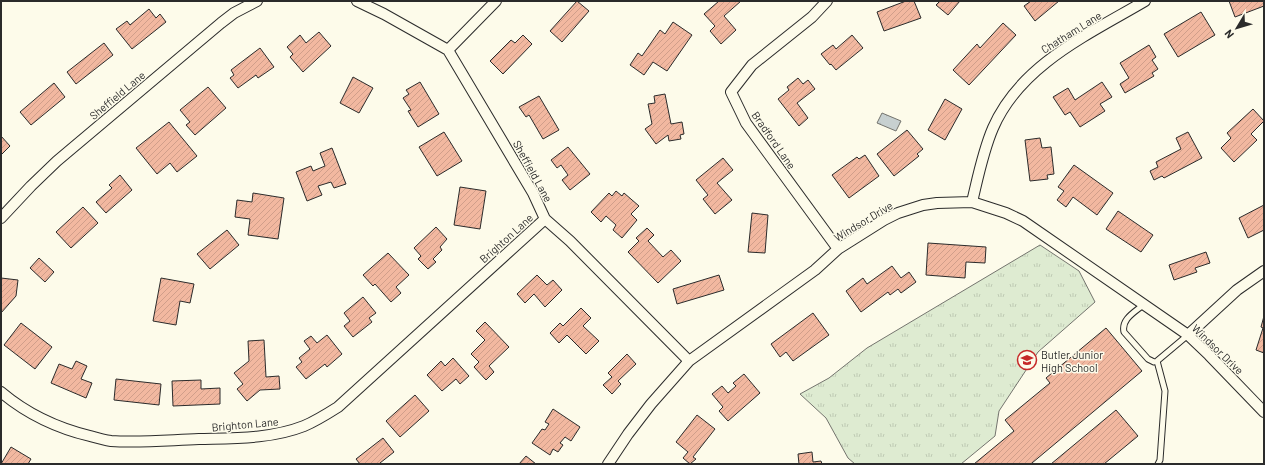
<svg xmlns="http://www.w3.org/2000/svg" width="1265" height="465" font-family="Barlow,sans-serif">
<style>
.park{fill:url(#park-tufts);stroke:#74746e}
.water{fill:url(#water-ripples);stroke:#74746e}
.building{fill:url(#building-hatch);stroke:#2b2b2b}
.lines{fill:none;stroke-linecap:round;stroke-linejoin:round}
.service-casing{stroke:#2b2b2b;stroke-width:7}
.minor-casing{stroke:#2b2b2b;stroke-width:12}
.service{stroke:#fdfbea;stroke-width:5}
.minor{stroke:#fdfbea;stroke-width:10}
.labels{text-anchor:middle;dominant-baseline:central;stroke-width:3;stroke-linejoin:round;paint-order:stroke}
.street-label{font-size:11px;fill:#2b2b2b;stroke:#fdfbea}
.poi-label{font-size:11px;fill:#2b2b2b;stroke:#fdfbea;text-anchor:start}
</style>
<defs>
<pattern id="park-tufts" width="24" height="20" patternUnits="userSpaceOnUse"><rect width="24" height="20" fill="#deebd1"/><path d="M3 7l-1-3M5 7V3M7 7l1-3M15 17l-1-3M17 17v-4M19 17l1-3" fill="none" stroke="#bfcab4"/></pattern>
<pattern id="water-ripples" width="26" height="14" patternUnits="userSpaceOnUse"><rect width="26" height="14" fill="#c7d0d0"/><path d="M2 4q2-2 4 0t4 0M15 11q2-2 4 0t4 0" fill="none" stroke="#abb3b3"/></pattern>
<pattern id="building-hatch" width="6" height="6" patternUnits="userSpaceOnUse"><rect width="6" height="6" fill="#f2b8a0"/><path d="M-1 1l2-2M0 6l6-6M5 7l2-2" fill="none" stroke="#d09e8a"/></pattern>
</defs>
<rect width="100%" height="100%" fill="#fdfbea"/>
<path class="park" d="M1040 245 1079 271 1095 302 1038 352 999 411 995 436 961 464H855L848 458 826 418 800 394 829 378 867 348Z"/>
<path class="water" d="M882 113 901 121 896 131 877 123Z"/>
<path class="building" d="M577 1 589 11 562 42 550 31Z
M719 1H741L724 16 736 30 721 44 710 31 715 26 704 14Z
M906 1H914L921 18 884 31 877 12Z
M940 1H960L948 15 936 5Z
M1031 1H1059L1035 21 1024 6Z
M1229 1H1264V6L1235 17Z
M149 9 156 18 160 14 166 22 132 49 116 29 127 21 130 25Z
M1201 12 1215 35 1178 57 1164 34Z
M673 22 692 35 667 71 653 62 644 75 630 65 638 53 642 56 660 30 665 34Z
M1003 23 1016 35 969 85 953 70 977 44 980 48Z
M319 32 331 46 303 72 290 57 293 54 287 47 300 35 306 43Z
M523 35 532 44 503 74 490 61 511 40 515 43Z
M852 35 863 48 836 70 831 64 830 65 821 54 833 45 836 49Z
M104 43 113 55 76 84 67 72Z
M1149 45 1156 57 1152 60 1158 69 1152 73 1154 76 1125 93 1120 84 1129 78 1120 63Z
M260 48 274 67 258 78 256 75 238 88 230 78 234 75 231 70Z
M353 77 373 88 359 113 340 103Z
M798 78 803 84 808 80 815 89 797 103 808 118 799 126 778 99 789 90 787 87Z
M420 82 439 114 418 127 408 111 411 110 403 98 409 94 406 90Z
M1102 82 1112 97 1100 104 1105 111 1080 127 1070 112 1065 115 1053 97 1068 88 1075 100Z
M54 83 65 97 31 125 20 112Z
M208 87 226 108 195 135 186 125 190 122 180 110Z
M665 94 671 124 682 122 684 134 680 135 681 139 669 141 668 135 656 144 645 129 652 124 648 104 655 103 654 96Z
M539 96 559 130 543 139 529 115 526 117 519 107Z
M945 99 962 109 945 140 928 130Z
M1253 109 1264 121 1251 134 1257 140 1234 162 1221 148 1231 138 1227 133Z
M169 122 197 156 177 172 170 163 157 174 136 148Z
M907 130 923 149 917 154 919 156 894 176 877 154Z
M444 132 462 161 437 176 419 147Z
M1188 132 1202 158 1164 178 1162 176 1154 180 1150 171 1158 167 1156 162 1181 149 1176 138Z
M1 136 10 146 1 155Z
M1040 138 1042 148 1051 147 1054 174 1047 175 1048 179 1030 181 1025 140Z
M568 147 590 174 570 190 562 180 568 175 561 165 557 168 551 160Z
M332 148 346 184 334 188 331 182 318 186 322 195 307 201 296 172 311 166 313 171 325 166 320 153Z
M865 155 879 176 849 198 832 175 857 157 859 159Z
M723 158 733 170 717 183 732 200 715 214 703 199 708 195 696 180Z
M1074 165 1113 193 1097 215 1073 197 1066 207 1057 200 1064 191 1058 187Z
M120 175 132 190 106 213 96 202 112 188 109 185Z
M460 187 486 191 480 229 454 225Z
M616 191 622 196 624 193 639 206 631 214 637 220 622 238 613 230 616 225 606 216 601 222 591 212 609 193 612 196Z
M253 193 284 198 278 239 248 235 250 219 235 217 237 200 252 202Z
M1264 205V230L1248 238 1239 218Z
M83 207 98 223 71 248 56 232Z
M1118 211 1153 235 1141 252 1106 229Z
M752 213 768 215 765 253 748 252Z
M436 227 447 239 440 247 442 250 433 259 436 262 428 269 418 259 421 256 414 248Z
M647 228 654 235 648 241 663 257 671 250 681 261 658 283 628 252 639 241 636 238Z
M227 230 239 245 210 269 197 254Z
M928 243 986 247 985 263 966 262 965 278 926 275Z
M1206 252 1210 263 1195 268 1197 272 1174 280 1169 265Z
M388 253 409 275 396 287 401 293 391 302 375 284 373 286 363 275Z
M39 258 54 272 45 282 30 268Z
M892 266 901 278 909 272 916 282 901 293 898 289 890 295 888 292 861 312 846 291 863 278 867 284Z
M537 275 547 285 553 280 562 290 545 307 534 294 525 303 517 294Z
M719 275 724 290 677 304 673 289Z
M1 278 18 280 16 296 1 313Z
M161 278 194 284 190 303 180 301 176 325 153 321Z
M363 297 376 313 369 318 372 322 353 337 344 326 350 321 344 313Z
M581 308 591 318 583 326 599 341 586 354 567 335 559 343 550 333 560 323 563 326Z
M813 313 829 335 793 361 786 352 780 357 771 344Z
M1264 316V353L1256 350 1263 328 1261 327Z
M485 322 509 347 489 366 494 372 486 380 474 367 479 362 471 354 485 340 476 331Z
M21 323 52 347 35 369 4 345Z
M1106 328 1142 371 1032 463 1033 464H974L1014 431 1005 420 1050 383 1046 378Z
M327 335 342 354 327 367 325 364 306 379 296 367 302 362 299 358 310 349 304 341 311 336 317 343Z
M264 340 266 377 279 376 280 389 260 390 247 401 237 389 243 384 234 373 249 361 248 341Z
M627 354 636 364 618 381 621 384 612 394 603 385 612 377 608 373Z
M453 358 469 376 460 384 456 379 442 391 427 375 441 361 445 366Z
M76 361 87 366 81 379 92 383 86 398 51 383 59 364 72 369Z
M744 374 760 393 728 421 719 411 723 407 712 394 722 386 728 393 736 386 733 383Z
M116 379 161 384 159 405 114 400Z
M201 380V389L220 388V404L173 406 172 381Z
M415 395 429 411 400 437 386 421Z
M553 409 580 427 571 441 565 437 560 443 563 445 558 452 553 449 550 455 532 443 542 429 545 430 549 424 545 422Z
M1116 410 1138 436 1104 464H1051Z
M697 415 715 429 693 457 696 459 690 464 683 458 688 452 676 442Z
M383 438 394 452 380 463 381 464H360L356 459Z
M11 447 31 459 28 464H1Z
M812 452 813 462 821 461 822 464H799L798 454Z
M526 456 536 464H519Z"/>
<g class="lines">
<defs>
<path id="service" d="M1143 305C1135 312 1121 319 1124 332L1148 359 1154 362 1157 361 1188 335
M1157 361 1165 391 1160 460 1158 464"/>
<path id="minor" d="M357 1 384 14 448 50 533 193 545 219 570 241 689 361
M827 1 812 17 752 65 731 92 746 123 838 249
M448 50 496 1
M972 202C978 177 983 151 993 128 1020 65 1089 34 1145 1
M1 218 31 186 57 161 221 23 234 13 257 1
M1188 335 1237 290 1264 271
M1 392C27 414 57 428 90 436 97 438 104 440 111 441 140 443 170 440 199 439 234 438 271 439 304 426 316 421 327 414 338 407L545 219
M608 464 628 434 651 404 689 361 815 270 838 249 884 220 898 213 923 205 937 203 972 202 1006 213 1023 221 1188 335 1209 355 1264 412"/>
</defs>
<use href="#service" class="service-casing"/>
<use href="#minor" class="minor-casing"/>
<use href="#service" class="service"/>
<use href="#minor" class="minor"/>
</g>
<defs>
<symbol id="school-ring" viewBox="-11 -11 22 22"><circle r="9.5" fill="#fdfbea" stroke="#c62828" stroke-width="1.5"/><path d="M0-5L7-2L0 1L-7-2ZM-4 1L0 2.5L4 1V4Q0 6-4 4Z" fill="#c62828"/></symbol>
</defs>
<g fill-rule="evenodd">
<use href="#school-ring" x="1016" y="349" width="22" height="22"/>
</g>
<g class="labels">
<g class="street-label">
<text transform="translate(1071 32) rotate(-32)">Chatham Lane</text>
<text transform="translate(117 95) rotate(-40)">Sheffield Lane</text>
<text transform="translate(774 140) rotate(55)">Bradford Lane</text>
<text transform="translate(533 171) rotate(61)">Sheffield Lane</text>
<text transform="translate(863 221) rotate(-31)">Windsor Drive</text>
<text transform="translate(506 238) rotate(-42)">Brighton Lane</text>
<text transform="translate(1218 349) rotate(44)">Windsor Drive</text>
<text transform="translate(245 424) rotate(-5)">Brighton Lane</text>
</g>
<g class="poi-label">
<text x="1041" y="354">Butler Junior<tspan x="1041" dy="13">High School</tspan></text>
</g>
</g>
<rect width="1265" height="465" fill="none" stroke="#2b2b2b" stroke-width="4"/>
<g transform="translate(1237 28) rotate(232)" stroke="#fdfbea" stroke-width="3" paint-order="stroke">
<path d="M0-3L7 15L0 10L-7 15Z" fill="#2b2b2b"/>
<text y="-6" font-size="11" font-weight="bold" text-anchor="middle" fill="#2b2b2b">N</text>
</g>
</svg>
